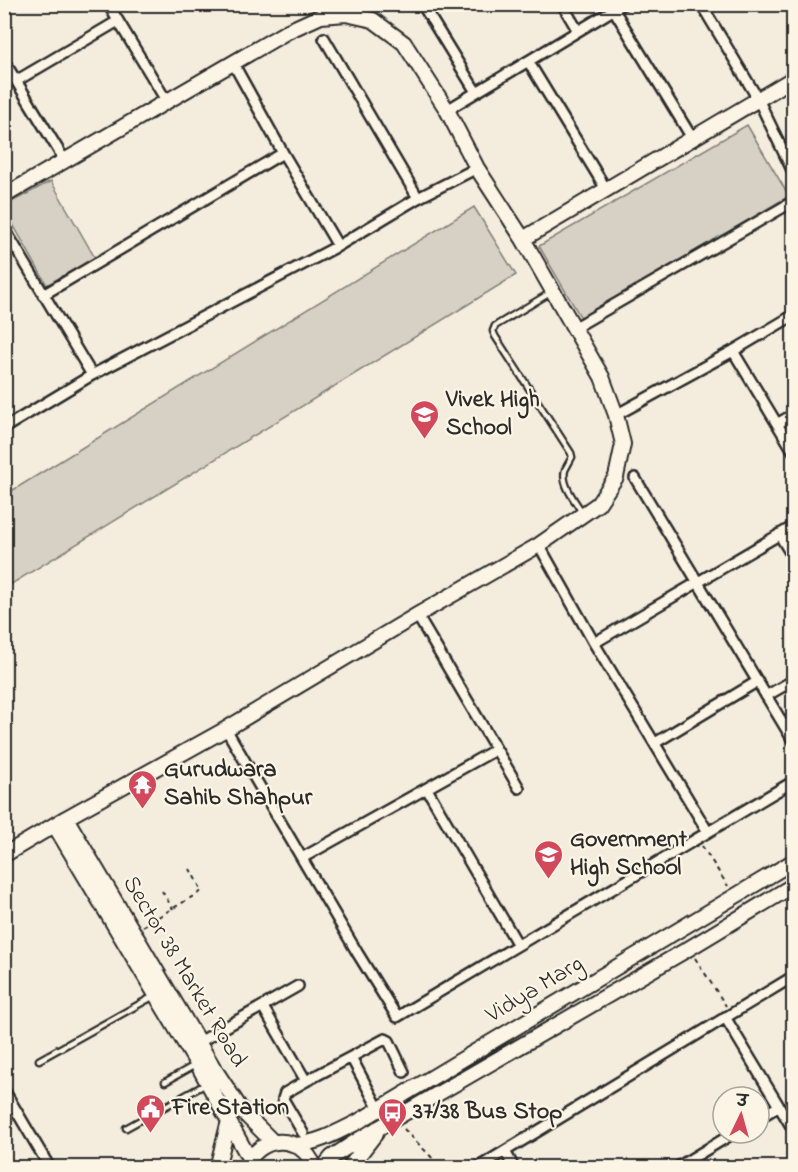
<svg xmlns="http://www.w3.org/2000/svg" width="798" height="1172" font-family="'Indie Flower','Playpen Sans Deva',sans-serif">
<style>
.green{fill:#d6d1c4;stroke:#807e78;stroke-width:1.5}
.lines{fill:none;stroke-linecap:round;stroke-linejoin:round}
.lane-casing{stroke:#2b2b2b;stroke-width:9}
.street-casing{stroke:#2b2b2b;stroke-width:14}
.secondary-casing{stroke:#2b2b2b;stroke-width:18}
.path{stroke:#2b2b2b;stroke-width:2;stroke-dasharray:4.5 4.5;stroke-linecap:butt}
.lane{stroke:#fcf5e5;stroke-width:4.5}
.street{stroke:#fcf5e5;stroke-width:9}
.secondary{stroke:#fcf5e5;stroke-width:14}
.labels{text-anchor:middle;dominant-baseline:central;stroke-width:4.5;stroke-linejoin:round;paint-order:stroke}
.poi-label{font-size:24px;font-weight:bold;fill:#2b2b2b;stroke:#fcf5e5;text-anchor:start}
.street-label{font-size:24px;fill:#2b2b2b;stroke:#fcf5e5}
</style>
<rect width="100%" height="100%" fill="#f4edde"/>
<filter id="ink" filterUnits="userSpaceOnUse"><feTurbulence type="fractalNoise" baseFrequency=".0167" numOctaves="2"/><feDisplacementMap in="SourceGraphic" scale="12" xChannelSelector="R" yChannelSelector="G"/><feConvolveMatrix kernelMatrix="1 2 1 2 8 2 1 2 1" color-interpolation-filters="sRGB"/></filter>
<g filter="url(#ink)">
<path class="green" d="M747 125 789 196 581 318 539 246Z
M51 181 95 258 47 285 5 210 4 206Z
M474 207 516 275 5 588V495Z"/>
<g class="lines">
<defs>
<path id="lane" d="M550 293 495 326 493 331 495 336 571 453 572 457C570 461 567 466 565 470 561 484 575 501 582 512
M39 1060 154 996
M165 1082 195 1065
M126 1128 206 1084"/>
<path id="street" d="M108 4 167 102
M422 4 476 92
M562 4 578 31
M701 4 758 99 794 174
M614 10 692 138
M324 38 418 198
M4 61 65 161
M528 61 606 189
M233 63 283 153 338 246
M16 81 118 21
M447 110 623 4
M4 228 92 375
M43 295 283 153
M574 328 794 201
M733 351 794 452
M616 415 733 351 794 315
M777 424 794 414
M4 428 92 375 338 246 418 198 477 168
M635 478 794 742
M779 534 794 559
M539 545 594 643 708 832
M417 615 519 788
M594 643 794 526
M766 696 794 680
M226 729 358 954 397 1017 794 781
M655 743 758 681
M427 789 518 945
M302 858 495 750
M263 1007 306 1081 385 1039 389 1041 404 1072
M725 1017 794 1131
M196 1044 298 986
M351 1057 375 1102
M4 1090 50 1168
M759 1118 779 1106
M303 1133 283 1099 285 1093 306 1081
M505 1151 514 1168
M477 1168 794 976
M676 1168 734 1133"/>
<path id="secondary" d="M4 196 288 31 321 16 346 14 373 20 404 43 447 110 477 168 523 239 602 377 616 415 623 444 616 477 598 504 539 545 417 615 226 729 66 818 4 855
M523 239 794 78
M66 818 213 1067 242 1111 273 1142
M55 826 199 1067 249 1158
M295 1145C318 1143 336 1133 356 1123L794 861
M217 1168 229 1121
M245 1168C259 1134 301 1132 315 1168
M323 1168 332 1157 358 1140 688 949 794 885
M349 1168 376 1133"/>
</defs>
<use href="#lane" class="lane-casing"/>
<use href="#street" class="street-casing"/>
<use href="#secondary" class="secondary-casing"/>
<path class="path" d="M702 846 728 886
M162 891 173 909
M143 926 202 891 190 869
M695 958 726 1006
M404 1129 442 1168"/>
<use href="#lane" class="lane"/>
<use href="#street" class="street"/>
<use href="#secondary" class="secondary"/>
</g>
</g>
<defs>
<symbol id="school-pin" viewBox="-11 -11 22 30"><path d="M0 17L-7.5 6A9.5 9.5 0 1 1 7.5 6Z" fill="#d1495b" stroke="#fcf5e5"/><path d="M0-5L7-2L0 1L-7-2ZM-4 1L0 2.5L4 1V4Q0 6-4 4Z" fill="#fff"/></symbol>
<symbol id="temple-pin" viewBox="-11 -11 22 30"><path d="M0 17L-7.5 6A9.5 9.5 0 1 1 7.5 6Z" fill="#d1495b" stroke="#fcf5e5"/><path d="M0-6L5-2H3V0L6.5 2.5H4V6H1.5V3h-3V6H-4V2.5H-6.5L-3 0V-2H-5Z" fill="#fff"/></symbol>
<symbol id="civic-pin" viewBox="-11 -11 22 30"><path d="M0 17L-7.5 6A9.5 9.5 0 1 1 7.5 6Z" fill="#d1495b" stroke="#fcf5e5"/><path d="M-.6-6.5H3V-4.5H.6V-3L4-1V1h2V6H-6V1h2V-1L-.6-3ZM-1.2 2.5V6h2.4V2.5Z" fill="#fff"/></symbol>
<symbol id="bus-pin" viewBox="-11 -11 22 30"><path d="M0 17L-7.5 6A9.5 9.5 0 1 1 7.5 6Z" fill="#d1495b" stroke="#fcf5e5"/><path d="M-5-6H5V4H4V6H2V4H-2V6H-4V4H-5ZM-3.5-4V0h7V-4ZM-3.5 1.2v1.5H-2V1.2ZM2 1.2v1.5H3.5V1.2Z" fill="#fff"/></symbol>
</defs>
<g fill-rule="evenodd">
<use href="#school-pin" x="408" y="398" width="33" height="45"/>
<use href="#temple-pin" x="126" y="768" width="33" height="45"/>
<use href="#school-pin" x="532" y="838" width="33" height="45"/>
<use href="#civic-pin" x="134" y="1092" width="33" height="45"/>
<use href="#bus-pin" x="376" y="1096" width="33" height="45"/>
</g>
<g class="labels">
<g class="poi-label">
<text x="446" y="400">Vivek High<tspan x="446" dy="28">School</tspan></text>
<text x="164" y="770">Gurudwara<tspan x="164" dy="28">Sahib Shahpur</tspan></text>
<text x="570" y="840">Government<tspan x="570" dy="28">High School</tspan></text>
<text x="172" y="1108">Fire Station</text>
<text x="413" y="1112">37/38 Bus Stop</text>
</g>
<g class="street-label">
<text transform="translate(184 972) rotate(59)">Sector 38 Market Road</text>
<text transform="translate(535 990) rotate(-31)">Vidya Marg</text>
</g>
</g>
<rect width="798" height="1172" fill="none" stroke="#fcf5e5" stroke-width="24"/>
<rect x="12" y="12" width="774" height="1148" fill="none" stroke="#2b2b2b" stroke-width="2" filter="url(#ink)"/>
<g transform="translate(741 1115) rotate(5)"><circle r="28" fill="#fcf5e5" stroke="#a8a49b" stroke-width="1.5"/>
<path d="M0-4.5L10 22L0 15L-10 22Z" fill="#d1495b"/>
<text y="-9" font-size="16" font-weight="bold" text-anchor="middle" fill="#2b2b2b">उ</text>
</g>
</svg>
